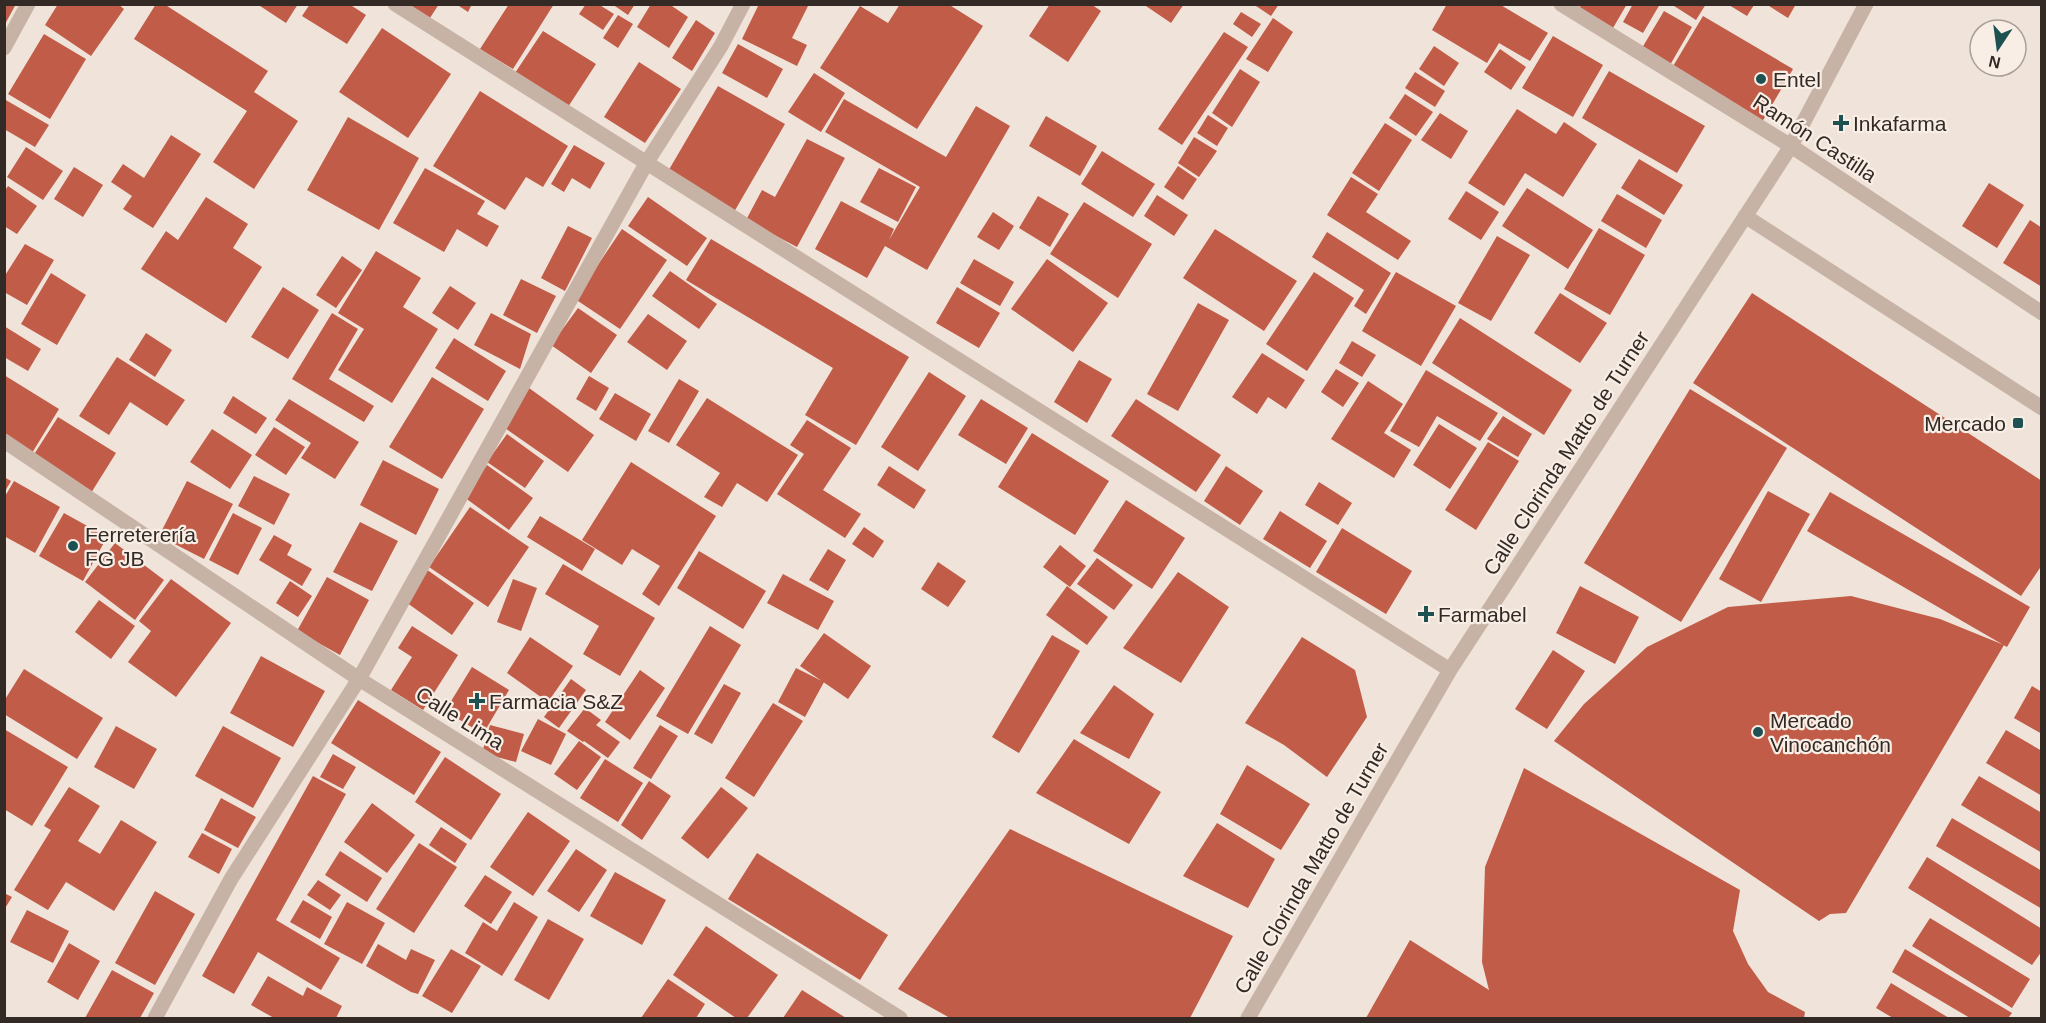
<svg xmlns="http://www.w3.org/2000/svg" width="2046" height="1023" font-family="Arial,sans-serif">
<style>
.building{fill:#c05c47}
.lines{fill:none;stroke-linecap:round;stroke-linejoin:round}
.street{stroke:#c7b3a6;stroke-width:15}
.poi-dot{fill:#1e5252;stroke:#f8eee5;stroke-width:2}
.labels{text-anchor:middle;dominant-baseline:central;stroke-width:4.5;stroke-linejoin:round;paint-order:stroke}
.poi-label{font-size:21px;fill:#332a26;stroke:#f8eee5;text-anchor:start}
.street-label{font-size:21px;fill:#332a26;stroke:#f8eee5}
</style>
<rect width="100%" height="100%" fill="#f0e3d9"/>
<path class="building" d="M4 4H16L4 26Z
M58 4H118L124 9 91 56 45 25Z
M156 4H164L268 71 254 92 298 121 254 189 213 162 247 111 134 39Z
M257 4H298L286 23Z
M310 4H349L366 15 347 44 302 16Z
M402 4H439L428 21Z
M456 4H472L468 12Z
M509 4H554L513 69 480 49Z
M586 4H598L614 14 603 30 579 14Z
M612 4H635L628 15Z
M651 4H669L688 17 669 48 637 27Z
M759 4H809L792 38 807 45 797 66 742 39Z
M900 4H948L983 26 917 129 820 68 860 6 888 23Z
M1050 4H1091L1101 11 1068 62 1029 36Z
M1143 4H1184L1171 23Z
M1253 4H1279L1271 16Z
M1447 4H1499L1548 33 1530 61 1499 43 1487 63 1432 30Z
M1582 4H1627L1613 28 1579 8Z
M1633 4H1660L1643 33 1623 22Z
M1671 4H1706L1696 20Z
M1766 4H1796L1788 18Z
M1729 5H1754L1747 16Z
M1664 11 1692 27 1670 65 1642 48Z
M1241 12 1261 24 1252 37 1233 24Z
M618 15 633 24 618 48 603 38Z
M1703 16 1793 69 1762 122 1672 68Z
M1273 18 1293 32 1268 72 1246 59Z
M696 20 715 33 692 71 672 58Z
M382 28 451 74 408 138 339 92Z
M543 31 596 64 566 110 513 76Z
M1224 32 1248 47 1182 145 1158 129Z
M44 34 86 59 50 119 8 94Z
M1553 36 1603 65 1573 117 1522 88Z
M738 44 783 69 767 98 722 73Z
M1434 46 1459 63 1444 86 1419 69Z
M1500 49 1526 67 1511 90 1484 72Z
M639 62 681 89 645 143 604 117Z
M1240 69 1260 82 1232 127 1212 113Z
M1609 71 1705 126 1677 173 1582 118Z
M1415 72 1445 91 1435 107 1405 88Z
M814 73 845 93 821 132 788 112Z
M718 86 785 124 734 212 667 173Z
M480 91 568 146 543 187 526 177 505 210 433 166Z
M1405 94 1433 112 1416 136 1389 118Z
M4 99 49 125 35 147 4 129Z
M844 99 946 157 976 106 1010 126 927 270 885 246 867 278 815 249 841 201 894 229 889 240 920 187 825 132Z
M1517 109 1556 134 1564 122 1597 144 1563 197 1525 173 1504 206 1468 183Z
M1440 113 1468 131 1451 159 1421 140Z
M1208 115 1228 128 1217 146 1197 133Z
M1046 116 1097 146 1080 176 1029 146Z
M348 117 419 158 379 230 307 190Z
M1385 123 1412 140 1379 191 1352 173Z
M171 135 201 154 153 228 123 209 132 196 111 182 123 164 144 178Z
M1194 137 1217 151 1199 177 1178 163Z
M807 139 845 158 797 247 746 220 762 190 775 197Z
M574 145 605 163 590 189 572 178 564 192 551 184Z
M26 147 63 171 43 200 7 177Z
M1102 151 1155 184 1133 217 1081 184Z
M1639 159 1683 185 1664 215 1621 188Z
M1178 166 1197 179 1183 200 1164 187Z
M74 167 103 185 83 217 54 199Z
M425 168 485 201 477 214 499 226 487 247 457 229 444 252 393 223Z
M879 168 916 187 898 222 860 202Z
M1351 177 1378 194 1366 212 1411 241 1398 260 1327 215Z
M1989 183 2024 205 1997 248 1962 226Z
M8 186 37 206 17 234 4 226V192Z
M1527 188 1593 230 1568 269 1502 226Z
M1466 191 1499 212 1481 240 1448 219Z
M1617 194 1662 220 1646 248 1601 221Z
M1157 195 1188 215 1174 236 1144 216Z
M1038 196 1069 214 1050 247 1019 228Z
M206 197 248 224 233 248 262 267 226 323 141 269 166 231 178 240Z
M648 197 707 238 687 266 628 226Z
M1084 202 1152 244 1118 298 1050 254Z
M993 212 1014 226 999 250 977 237Z
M2030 220 2042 228V287L2003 263Z
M568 226 592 238 565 291 541 278Z
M1599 228 1645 255 1610 315 1564 289Z
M622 229 667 260 620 329 575 299Z
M1215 229 1297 281 1264 331 1183 278Z
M1327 232 1391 273 1366 314 1354 306 1364 290 1312 257Z
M1497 236 1530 255 1491 321 1458 303Z
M711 239 909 357 856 445 805 415 833 368 686 280Z
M25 244 54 260 27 305 4 292V277Z
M376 251 421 278 403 307 438 329 392 403 338 370 364 329 338 313Z
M342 256 362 270 336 308 316 295Z
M974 259 1014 282 1000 306 960 283Z
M1047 259 1108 303 1073 352 1011 309Z
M670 271 717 304 699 329 652 296Z
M1314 272 1354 298 1307 371 1266 344Z
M1396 272 1456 306 1421 366 1362 331Z
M51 273 86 295 57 345 21 324Z
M521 279 556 296 537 333 503 315Z
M450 286 476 303 458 330 432 313Z
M283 287 319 310 288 359 251 337Z
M957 287 1000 313 979 348 936 323Z
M1560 293 1607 323 1580 363 1534 333Z
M1752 293 2042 481V565L2021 596 1693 383Z
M1198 303 1229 320 1178 411 1147 394Z
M578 308 617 335 591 373 551 345Z
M332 313 358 329 329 379 374 406 364 422 292 379Z
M491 313 531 334 520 369 474 345Z
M648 314 687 341 667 370 627 342Z
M1460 318 1572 390 1544 435 1432 363Z
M4 326 41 349 28 371 4 357Z
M146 333 172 350 155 377 129 360Z
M454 338 506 371 488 401 435 368Z
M1352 341 1376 355 1362 377 1339 363Z
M1262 353 1305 380 1286 409 1268 397 1257 414 1232 397Z
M117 357 185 400 167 426 130 402 109 435 79 416Z
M1079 360 1112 379 1087 423 1054 402Z
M1336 369 1359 383 1343 407 1321 392Z
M1426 370 1498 413 1480 441 1437 416 1419 447 1390 431Z
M929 372 966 396 918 471 881 447Z
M4 375 59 409 32 453 4 435Z
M589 376 609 388 596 411 576 399Z
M432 377 484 409 442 479 389 447Z
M679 379 699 391 669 443 648 431Z
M1368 381 1403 404 1384 433 1411 450 1394 478 1331 439Z
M529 388 594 435 568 472 502 426Z
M1690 389 1787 448 1681 622 1584 563Z
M615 393 651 414 636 441 599 419Z
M233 396 267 418 256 434 223 413Z
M707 398 798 455 767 502 737 483 722 507 704 497 720 473 676 445Z
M289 399 359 442 335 479 301 458 311 443 275 420Z
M981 399 1028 428 1006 464 958 435Z
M1136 399 1221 455 1196 492 1111 436Z
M1503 416 1532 434 1518 457 1487 439Z
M58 417 116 453 91 493 33 456Z
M807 420 851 448 823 490 861 514 845 538 777 494 804 454 790 445Z
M1439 424 1477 448 1450 489 1413 465Z
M274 427 305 447 286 475 255 455Z
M212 429 252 455 230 489 190 462Z
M1032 433 1109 481 1075 535 998 487Z
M507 434 544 461 525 488 487 462Z
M1488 442 1519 461 1476 530 1445 510Z
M383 460 439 489 416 535 360 505Z
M631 462 716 516 659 606 642 594 660 566 632 549 622 565 582 540Z
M487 465 533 498 509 530 464 497Z
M889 466 926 490 914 509 877 485Z
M1226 466 1263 491 1240 525 1204 501Z
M254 476 290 494 274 525 238 506Z
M4 477 11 481 4 493Z
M14 481 60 507 35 553 4 536V498Z
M187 481 233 504 204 559 159 536Z
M1319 482 1352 503 1338 525 1305 505Z
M1768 491 1810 514 1761 602 1719 579Z
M1830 492 2030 607 2007 647 1807 531Z
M1126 500 1185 538 1152 589 1093 551Z
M470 507 529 547 488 607 429 567Z
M1280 511 1327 541 1310 568 1263 539Z
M64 513 107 537 83 581 39 556Z
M233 513 262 528 238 575 209 560Z
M540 516 595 549 582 571 527 537Z
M360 522 398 541 372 591 333 572Z
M864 527 884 541 873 558 852 544Z
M1342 528 1412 571 1386 614 1316 572Z
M274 535 292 545 287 555 312 569 302 586 259 560Z
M115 543 164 580 135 620 85 582Z
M1060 545 1086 566 1070 587 1043 567Z
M828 549 846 560 828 591 809 580Z
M699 551 766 591 743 629 677 588Z
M1097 558 1133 585 1114 610 1077 584Z
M938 562 966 581 948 607 921 589Z
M563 564 655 618 620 676 583 654 599 626 545 594Z
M426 569 474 603 452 635 403 600Z
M1178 572 1229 607 1181 683 1123 648Z
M783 574 834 601 818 630 767 603Z
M327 577 369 600 340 655 297 631Z
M171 579 231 623 176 697 128 662 151 631 139 621Z
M513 579 537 588 521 631 497 622Z
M290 581 312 596 298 617 276 603Z
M1067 586 1108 617 1087 645 1046 615Z
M1580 586 1639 617 1615 664 1556 633Z
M1851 596 1940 619 2004 645 1846 913 1830 914 1819 921 1554 741 1584 704 1647 647 1728 607Z
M99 600 135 626 111 659 75 632Z
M412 626 458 655 423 710 391 690 412 657 398 648Z
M710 626 741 645 688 734 656 716Z
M824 633 871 666 848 699 800 666Z
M1052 635 1080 651 1019 753 992 737Z
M530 637 573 666 548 702 507 673Z
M1302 637 1355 670 1367 717 1327 777 1284 745 1245 723Z
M1553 650 1585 671 1547 729 1515 709Z
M261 656 325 691 293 747 230 713Z
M472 667 509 690 483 734 445 711Z
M796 668 824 682 805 717 778 702Z
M24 669 103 718 77 759 4 714V701Z
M640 670 665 688 630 740 605 722Z
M571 679 586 690 559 728 544 717Z
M724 684 741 693 712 744 694 734Z
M1114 685 1154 714 1129 759 1080 733Z
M2032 686 2042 692V734L2014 718Z
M358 700 441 752 414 795 331 743Z
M773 703 803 721 754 797 725 778Z
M585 708 601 720 596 725 620 742 608 758 584 741 583 742 567 731Z
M538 719 566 734 551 765 521 751Z
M490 725 524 734 516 762 482 753Z
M660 725 678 736 651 779 633 768Z
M116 726 157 749 134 789 94 767Z
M223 726 281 758 253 808 195 776Z
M4 729 68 767 32 826 4 809Z
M2006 730 2042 751V796L1986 763Z
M1074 739 1161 792 1129 844 1036 793Z
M579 741 601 757 577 790 554 774Z
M333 754 356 767 343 789 320 777Z
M445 757 501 794 471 840 415 802Z
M605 759 643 783 618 822 580 798Z
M1247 765 1310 804 1281 850 1220 814Z
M1524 768 1740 890 1733 931 1748 964 1768 992 1805 1012 1804 1018H1366L1410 940 1489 990 1482 962 1485 867Z
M313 776 346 794 276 920 340 958 321 990 258 952 234 994 202 976Z
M1979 776 2042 813V853L1961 805Z
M649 781 671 796 642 840 621 825Z
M69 787 100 806 78 841 100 854 121 820 157 842 114 911 66 882 48 910 14 890 51 830 44 826Z
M721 787 748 808 708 859 681 838Z
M221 798 256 817 238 848 204 830Z
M372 803 415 835 387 873 344 842Z
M528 812 570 841 533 896 490 867Z
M1952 818 2042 871V909L1936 846Z
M1217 823 1275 859 1248 908 1183 876Z
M441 827 467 844 455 863 429 845Z
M1010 829 1233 936 1190 1018H950L898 989Z
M202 833 232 849 219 874 188 857Z
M419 843 457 867 414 933 376 909Z
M576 849 607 870 579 912 547 891Z
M340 851 382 878 367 902 325 875Z
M757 853 888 935 860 980 728 899Z
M1927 857 2042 929V951L2032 965 1908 888Z
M615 872 666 900 642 945 590 916Z
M485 875 512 892 491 924 464 906Z
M318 880 341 895 330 910 307 895Z
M155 891 195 914 155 985 115 963Z
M4 893 12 897 4 910Z
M303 900 332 917 320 939 290 922Z
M347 902 385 923 362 964 324 944Z
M514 902 538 917 502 976 465 953 483 922 497 931Z
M27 910 69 931 53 963 10 942Z
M1930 918 2030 979 2012 1008 1912 946Z
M548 919 584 939 549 1000 514 980Z
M706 926 778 975 747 1018H736L673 975Z
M69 943 100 961 78 1000 47 982Z
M378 944 406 960 411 949 435 960 418 994 411 992 366 966Z
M451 949 481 966 452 1013 422 996Z
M1905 949 2012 1013 2008 1018H1970L1892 972Z
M112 970 154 993 140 1018H85Z
M268 976 303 996 307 987 342 1006 336 1018H274L251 1005Z
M668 979 705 1004 696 1018H641Z
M1891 983 1949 1018H1893L1876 1008Z
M802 990 846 1018H783Z"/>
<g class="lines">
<path class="street" d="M395 4 1450 670
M1561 4 1791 146 2042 313
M4 48 28 4
M1745 216 2042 408
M4 441 359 679 900 1018
M155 1018 231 879 359 679 647 162 721 46 743 4
M1248 1018 1450 670 1791 146 1866 4"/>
</g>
<g class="poi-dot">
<circle cx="1761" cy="79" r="6"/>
<path d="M1838 114h6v6h6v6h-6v6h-6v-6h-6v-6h6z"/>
<rect x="2012" y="417" width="12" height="12" rx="3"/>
<circle cx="73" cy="546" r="6"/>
<path d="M1423 605h6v6h6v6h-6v6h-6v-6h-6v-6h6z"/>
<path d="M474 692h6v6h6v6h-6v6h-6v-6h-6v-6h6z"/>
<circle cx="1758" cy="732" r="6"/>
</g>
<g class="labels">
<g class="poi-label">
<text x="1773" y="79">Entel</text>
<text x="1853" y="123">Inkafarma</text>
<text x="2006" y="423" text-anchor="end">Mercado</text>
<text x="85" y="534">Ferreterería<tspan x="85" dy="24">FG JB</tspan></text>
<text x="1438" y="614">Farmabel</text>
<text x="489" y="701">Farmacia S&amp;Z</text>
<text x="1770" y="720">Mercado<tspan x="1770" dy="24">Vinocanchón</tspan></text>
</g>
<g class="street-label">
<text transform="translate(1815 138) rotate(33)">Ramón Castilla</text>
<text transform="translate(1566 453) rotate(-57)">Calle Clorinda Matto de Turner</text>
<text transform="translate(460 718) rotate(32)">Calle Lima</text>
<text transform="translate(1311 868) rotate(-60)">Calle Clorinda Matto de Turner</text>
</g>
</g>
<rect width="2046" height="1023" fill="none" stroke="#332a26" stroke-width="12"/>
<g transform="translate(1998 48) rotate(193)"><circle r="28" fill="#f8eee5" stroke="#a9a099" stroke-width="1.5"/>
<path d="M0-4.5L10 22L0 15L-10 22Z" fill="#1e5252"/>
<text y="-9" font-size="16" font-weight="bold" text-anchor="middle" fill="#332a26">N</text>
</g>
</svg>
